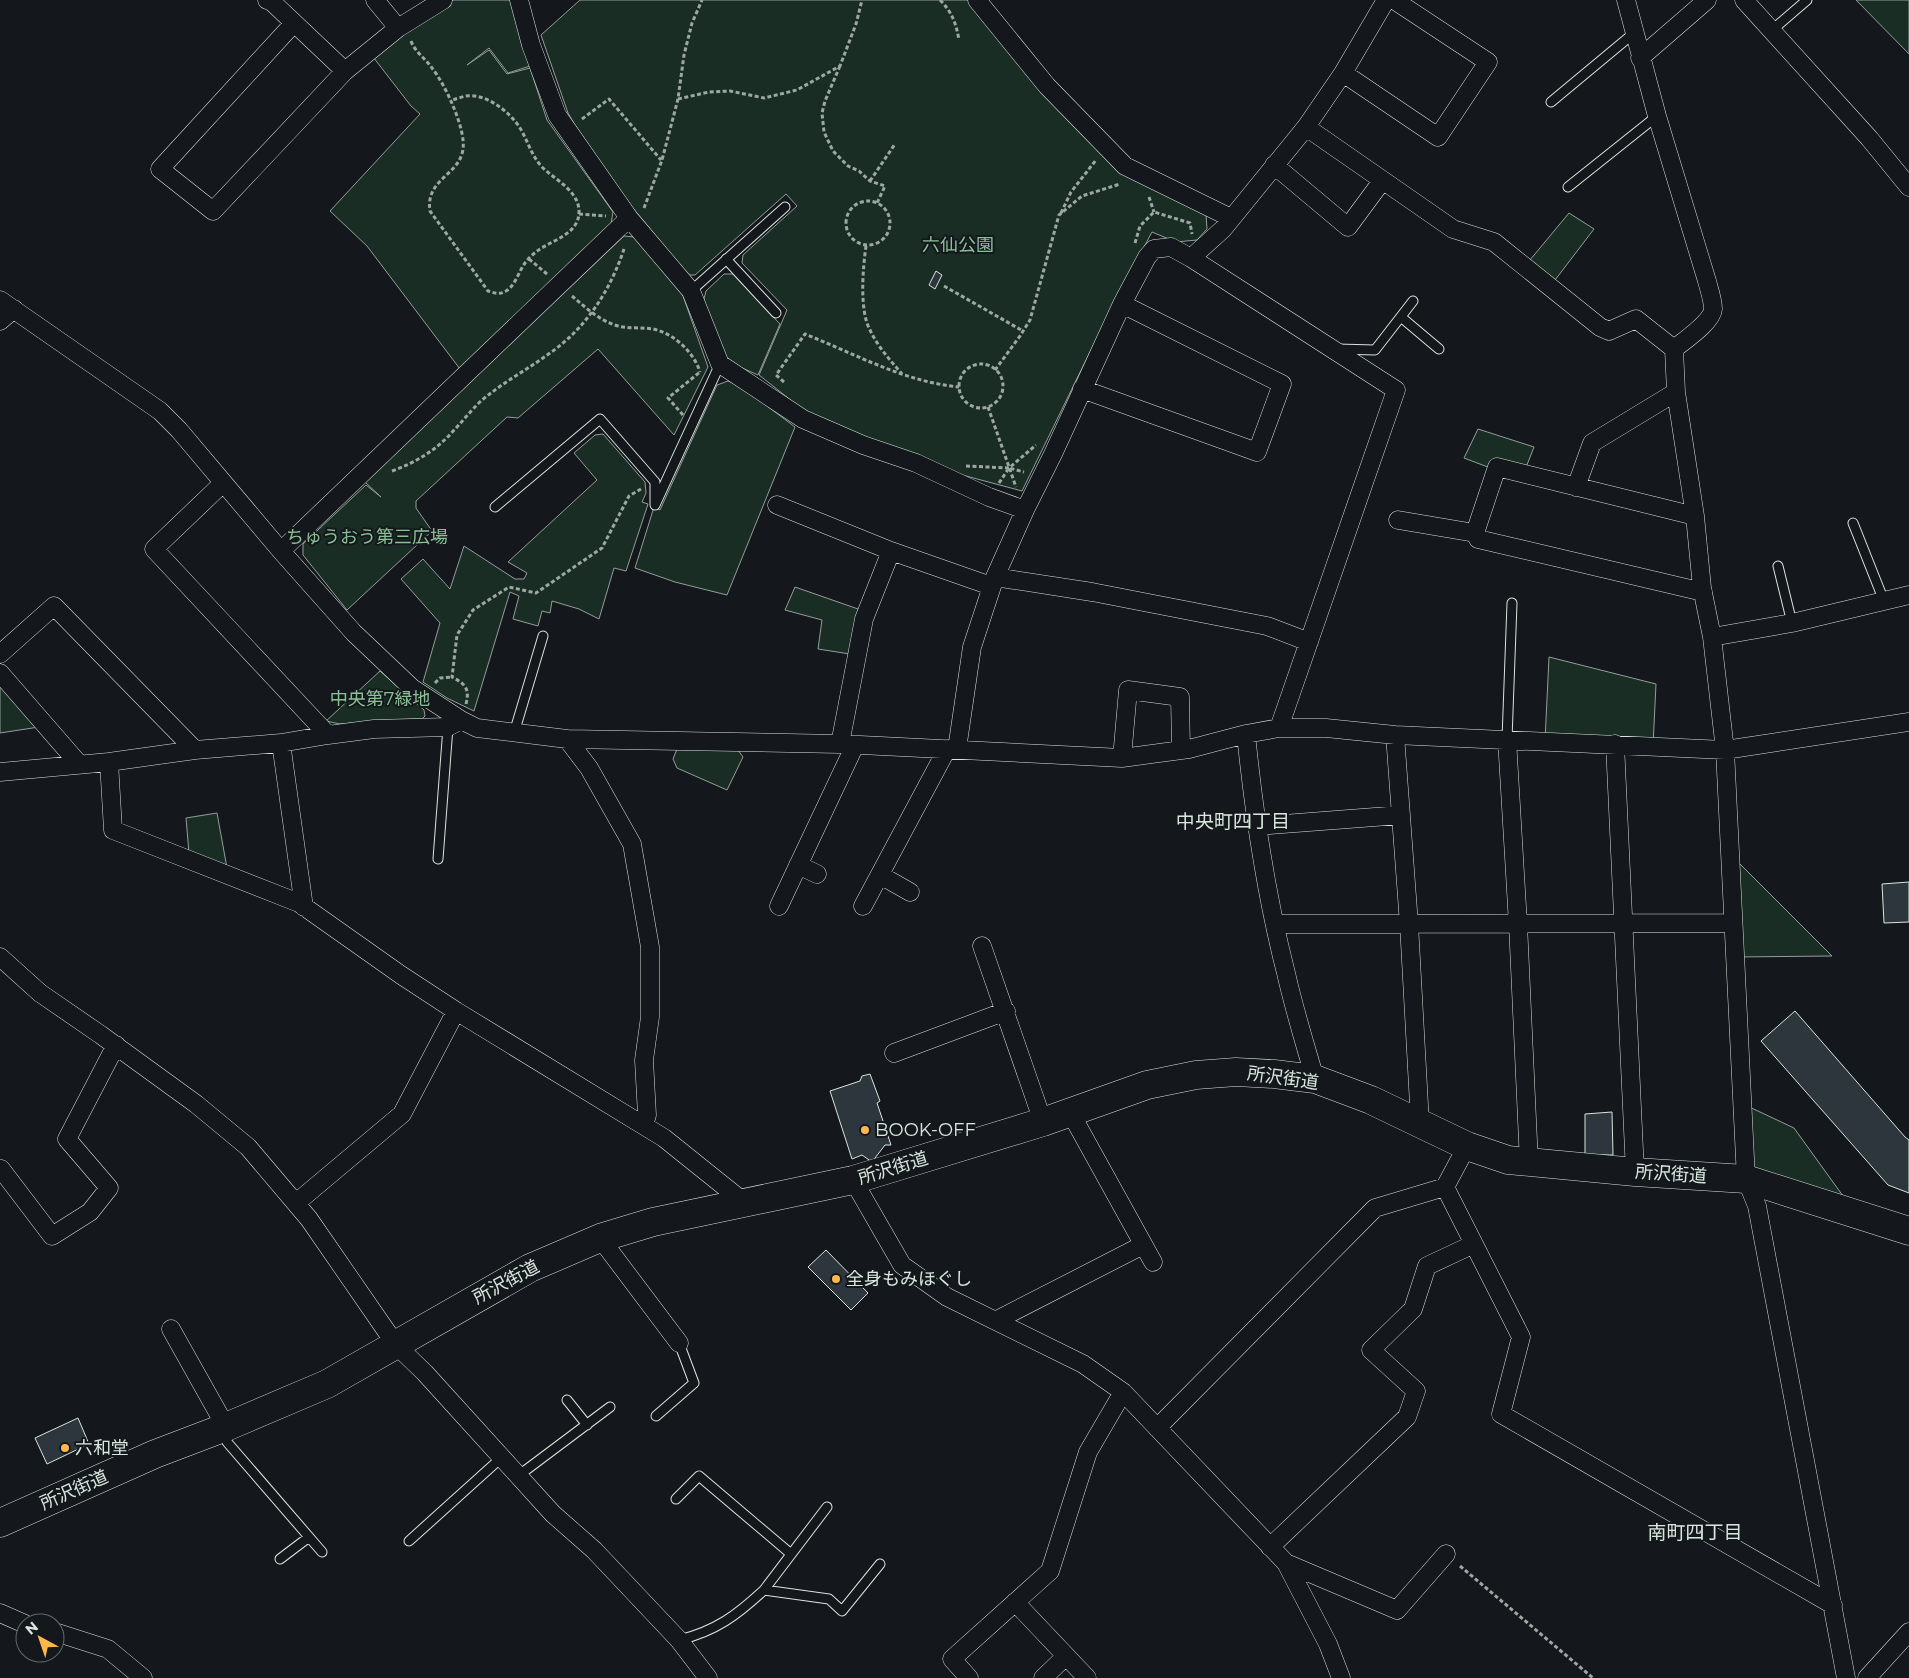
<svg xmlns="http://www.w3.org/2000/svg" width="1909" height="1678" font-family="Montserrat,'Noto Sans JP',sans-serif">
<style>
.green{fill:#1a2d24;stroke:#939e99}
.building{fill:#2c363c;stroke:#d8e6dc}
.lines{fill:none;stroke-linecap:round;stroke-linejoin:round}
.lane-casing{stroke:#d8e6dc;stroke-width:11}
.street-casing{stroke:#d8e6dc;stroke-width:19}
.primary-casing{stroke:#d8e6dc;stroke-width:29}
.path{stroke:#9da8a2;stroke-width:3;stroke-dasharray:4 2.5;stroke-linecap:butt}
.lane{stroke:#14181c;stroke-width:9}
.street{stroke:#14181c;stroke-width:18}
.primary{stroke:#14181c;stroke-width:28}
.poi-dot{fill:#ffb74d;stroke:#14181c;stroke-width:2}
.labels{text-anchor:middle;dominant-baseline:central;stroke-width:4;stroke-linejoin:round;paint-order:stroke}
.park-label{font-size:18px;fill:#8ac095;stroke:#14181c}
.street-label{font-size:18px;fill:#d8e6dc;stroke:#14181c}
.poi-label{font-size:18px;fill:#d8e6dc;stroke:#14181c;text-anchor:start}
.neighbourhood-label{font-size:19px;fill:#d8e6dc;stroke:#14181c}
</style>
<rect width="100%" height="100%" fill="#14181c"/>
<path class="green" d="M453 0H510L530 66 508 73 489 48 467 65 489 50 507 74 530 68 547 120 613 212 611 224 460 369 367 246 330 211 420 114 411 106 370 53 413 23Z
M580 0H969L1084 137 1119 172 1206 214 1207 229 1197 240 1176 242 1152 232 1111 309 1022 491 925 465 807 413 759 375 787 310 742 263 743 255 797 206 786 194 695 275H688L627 201 575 125 568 113 541 35Z
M1856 0H1909V54Z
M1569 213 1594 229 1552 284 1525 266Z
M624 236 634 237 682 293 708 367 674 435 598 349 518 418 507 417 416 501V508L432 531 347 610 303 555V544L366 485 381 497 365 482Z
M724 274H733L780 324 758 375 724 360 703 303 706 291Z
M728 381 739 385 795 427 727 595 675 582 635 568 654 507 660 510 717 385Z
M1478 429 1534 447 1525 470 1493 469 1464 458Z
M603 434 645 482 646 493 642 502 648 504 626 571 614 568 599 619 579 609 552 601 550 613 542 611 538 626 513 619 519 596 510 592 474 711 447 698 423 682 440 623 401 579 423 559 450 589 464 546 515 579H524L527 573 508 562 597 480 574 453 595 435Z
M795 587 861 610 850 654 818 649 822 620 785 610Z
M1549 657 1656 684 1653 746 1545 741Z
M380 671 424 710 425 716 422 719 387 720 340 724 326 721Z
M0 685 39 727 0 733Z
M677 749 738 750 743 757 727 790 677 768 673 759Z
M217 813 227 868 189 853 186 818Z
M1729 853 1832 956 1735 957Z
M1743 1104 1794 1128 1856 1214 1746 1179Z"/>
<path class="building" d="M936 271 942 275 935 289 929 285Z
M1909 882V922L1884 923 1882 884Z
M1795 1011 1905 1137 1909 1140V1193L1888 1185 1761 1041Z
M870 1074 880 1101 877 1103 891 1145H885L872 1162 862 1155 852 1159 830 1091 860 1081 862 1076Z
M1612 1112 1613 1155H1585V1114Z
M826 1250 868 1293 851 1310 808 1267Z
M78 1418 89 1444 47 1464 35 1438Z"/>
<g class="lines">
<defs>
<path id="lane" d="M1771 31 1807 0
M1551 102 1634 33
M1568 187 1657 116
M726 259 776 313
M691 291 785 207
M1401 317 1439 349
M1337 349 1375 350 1413 301
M495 507 600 419 655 482V505L720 364
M1853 523 1884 601
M1778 566 1792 623
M514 733 543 636
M1507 739 1512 603
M438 859 448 727
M567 1400 587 1425
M656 1416 694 1383 679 1343
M226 1430 227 1442 322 1552
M518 1476 610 1407
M676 1499 699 1476 791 1554
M409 1541 501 1458
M280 1559 309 1537
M764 1590 827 1507
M679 1640C716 1631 737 1615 764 1590L829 1599 842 1611 880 1564"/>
<path id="street" d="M267 0 271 1 345 71
M375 0 398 28
M519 0 531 45 557 115 629 218 691 291 720 364 803 419 863 445 916 463 989 497 1025 510
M977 0 1047 86 1125 166 1231 218
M1626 0 1657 116 1707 281C1709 289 1713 300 1713 309 1712 322 1685 340 1674 349L1676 392 1695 516 1702 588 1712 637 1725 750 1746 1179 1757 1206 1846 1678
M1744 0 1869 138 1909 187
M294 23 160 169 213 211 345 71 398 28 443 0
M1640 58 1707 0
M1343 73 1438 137 1488 62 1394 0
M1306 127 1453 229 1494 242 1600 327 1609 331 1636 319 1674 349
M1274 165 1348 227 1382 181
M1191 258 1396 390 1279 728
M0 300 160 411 179 430 281 551 354 633 412 688 461 720 477 728 567 739 840 744 1122 758 1189 749 1246 734 1279 728H1326L1395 735 1725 750 1909 722
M0 321 14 309
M1082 389 1257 452 1282 384 1122 304
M223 483 154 549 328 735
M1576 487 1592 443 1676 392
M777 505 891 551 991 586
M1398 520 1475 533 1478 539 1703 592
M1475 533 1497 467 1695 516
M281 551 629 218
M995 577 1092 592 1267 626 1309 642
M1712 637 1792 623 1909 595
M0 654 54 606 195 750
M0 673 79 764
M1246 734C1254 814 1266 895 1286 973 1294 1009 1305 1044 1315 1079
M1395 735 1409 924 1420 1123
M567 739 589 768 632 844 650 947V1017L644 1060 647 1115 644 1125
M1507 739 1518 924 1529 1163
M281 743 304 907
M840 744 864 619 891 551
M1615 744 1635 1172
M957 749 972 647 995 577 1025 510 1053 454 1122 304 1147 257 1154 249 1171 247 1191 258 1223 229 1306 127 1343 73 1386 0
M1122 758 1128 690 1180 697 1181 750
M109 762 195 750 281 743 328 735 374 729 448 727 461 720
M0 772 109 762 113 830 299 903 401 975 456 1011 664 1138 745 1203
M1257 826 1401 815
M798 865 817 874
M880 875 910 892
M779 906 855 745
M863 906 947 749
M1275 924 1733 923
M982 946 1043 1122
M0 957 40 993 101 1035 196 1104 248 1147 309 1219 396 1345 425 1373 553 1514 594 1550 679 1640 708 1678
M894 1053 1006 1011
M1070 1112 1153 1262
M1467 1146 1445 1187 1521 1337 1501 1414 1833 1605
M1 1169 52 1236 90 1212 109 1188 67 1139 116 1045
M853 1180 902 1265 947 1297 1083 1364 1123 1392 1286 1563 1328 1644 1341 1678
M296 1203 402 1114 456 1011
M600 1238 679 1343
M997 1320 1143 1245
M171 1329 226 1427
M1157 1428 1375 1208 1445 1187
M1270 1547 1407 1417 1416 1391 1371 1350 1413 1309 1427 1266 1474 1244
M1286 1563 1397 1610 1446 1554
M1015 1602 1087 1678
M0 1613 25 1624
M55 1632 108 1649 143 1678
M969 1678 952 1659 1050 1571 1088 1452 1123 1392
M1043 1678 1066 1656
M1867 1678 1909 1632"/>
<path id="primary" d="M0 1523 155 1454 226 1427 327 1384 530 1268 600 1238 653 1222 853 1180 1043 1122 1147 1085 1196 1075 1236 1072 1274 1074 1315 1079 1371 1100 1467 1146 1508 1160 1635 1172 1746 1179 1909 1231"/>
</defs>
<use href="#lane" class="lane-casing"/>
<use href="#street" class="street-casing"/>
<use href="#primary" class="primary-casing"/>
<path class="path" d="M940 0C952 12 956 23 959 40
M411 41C415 52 425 58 432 68 445 84 466 129 463 149 460 175 425 179 430 211L488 291C494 293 500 295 506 291 515 286 519 271 525 263 528 259 532 255 536 252 551 240 578 235 579 213 580 191 555 180 542 167 531 155 528 141 520 128 510 112 486 93 466 96 461 97 456 99 452 100
M840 66 825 101 822 113 824 132 833 151 848 166 859 171 870 181 885 186 877 203
M678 99 709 92 730 91 764 98 797 90 840 66 856 24 862 0
M582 119 609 99 661 160
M870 181 895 144
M1149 197 1154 212
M846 223a22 22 0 1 1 44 0a22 22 0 1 1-44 0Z
M644 208 662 160 678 99 684 55 692 23 702 0
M1061 213 1071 192 1096 160
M579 214 606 216
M1135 243 1140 226 1154 212 1190 223 1192 234
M866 246C863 267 859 310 870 330 878 347 890 360 902 374
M529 259 547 274
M944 286 1023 331
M572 296C586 308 600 321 618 326 629 329 641 327 653 329 673 333 694 352 700 372
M959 386a22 22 0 1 1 44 0a22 22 0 1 1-44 0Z
M995 370 1020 336 1030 320 1059 215 1082 196 1120 184
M784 382 776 375 805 334C855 354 905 382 959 387
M988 407 1016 487
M683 415 668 398 700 372
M966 466 1009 468 1036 445
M392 471C417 462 438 449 455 429 464 420 471 410 481 401 503 382 527 370 550 353 586 328 610 291 624 249
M999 483 1009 468 1024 472
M435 683 440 678 452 677
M466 704C470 688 465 684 452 677L457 635 473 610 509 587 536 593 602 548 629 496 641 489
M1460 1566 1593 1678"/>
<use href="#lane" class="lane"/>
<use href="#street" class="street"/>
<use href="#primary" class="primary"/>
</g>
<g class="poi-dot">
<circle cx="865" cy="1130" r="5"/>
<circle cx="836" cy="1279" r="5"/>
<circle cx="65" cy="1448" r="5"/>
</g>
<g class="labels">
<g class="park-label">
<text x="958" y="245">六仙公園</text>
<text x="367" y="537">ちゅうおう第三広場</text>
<text x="380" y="699">中央第7緑地</text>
</g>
<g class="street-label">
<text transform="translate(1283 1078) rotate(8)">所沢街道</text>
<text transform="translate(893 1168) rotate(-17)">所沢街道</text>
<text transform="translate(1671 1174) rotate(4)">所沢街道</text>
<text transform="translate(506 1282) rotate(-28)">所沢街道</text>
<text transform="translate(74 1490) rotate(-24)">所沢街道</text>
</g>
<g class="poi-label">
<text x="875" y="1130">BOOK-OFF</text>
<text x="846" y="1279">全身もみほぐし</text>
<text x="75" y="1448">六和堂</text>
</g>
<g class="neighbourhood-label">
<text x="1233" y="821">中央町四丁目</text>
<text x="1695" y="1532">南町四丁目</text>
</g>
</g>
<g transform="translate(40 1638) rotate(320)"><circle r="24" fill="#14181c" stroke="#626a69"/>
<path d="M0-4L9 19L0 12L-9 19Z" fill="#ffb74d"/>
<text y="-8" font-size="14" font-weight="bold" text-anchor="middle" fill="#d8e6dc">N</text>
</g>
</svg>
